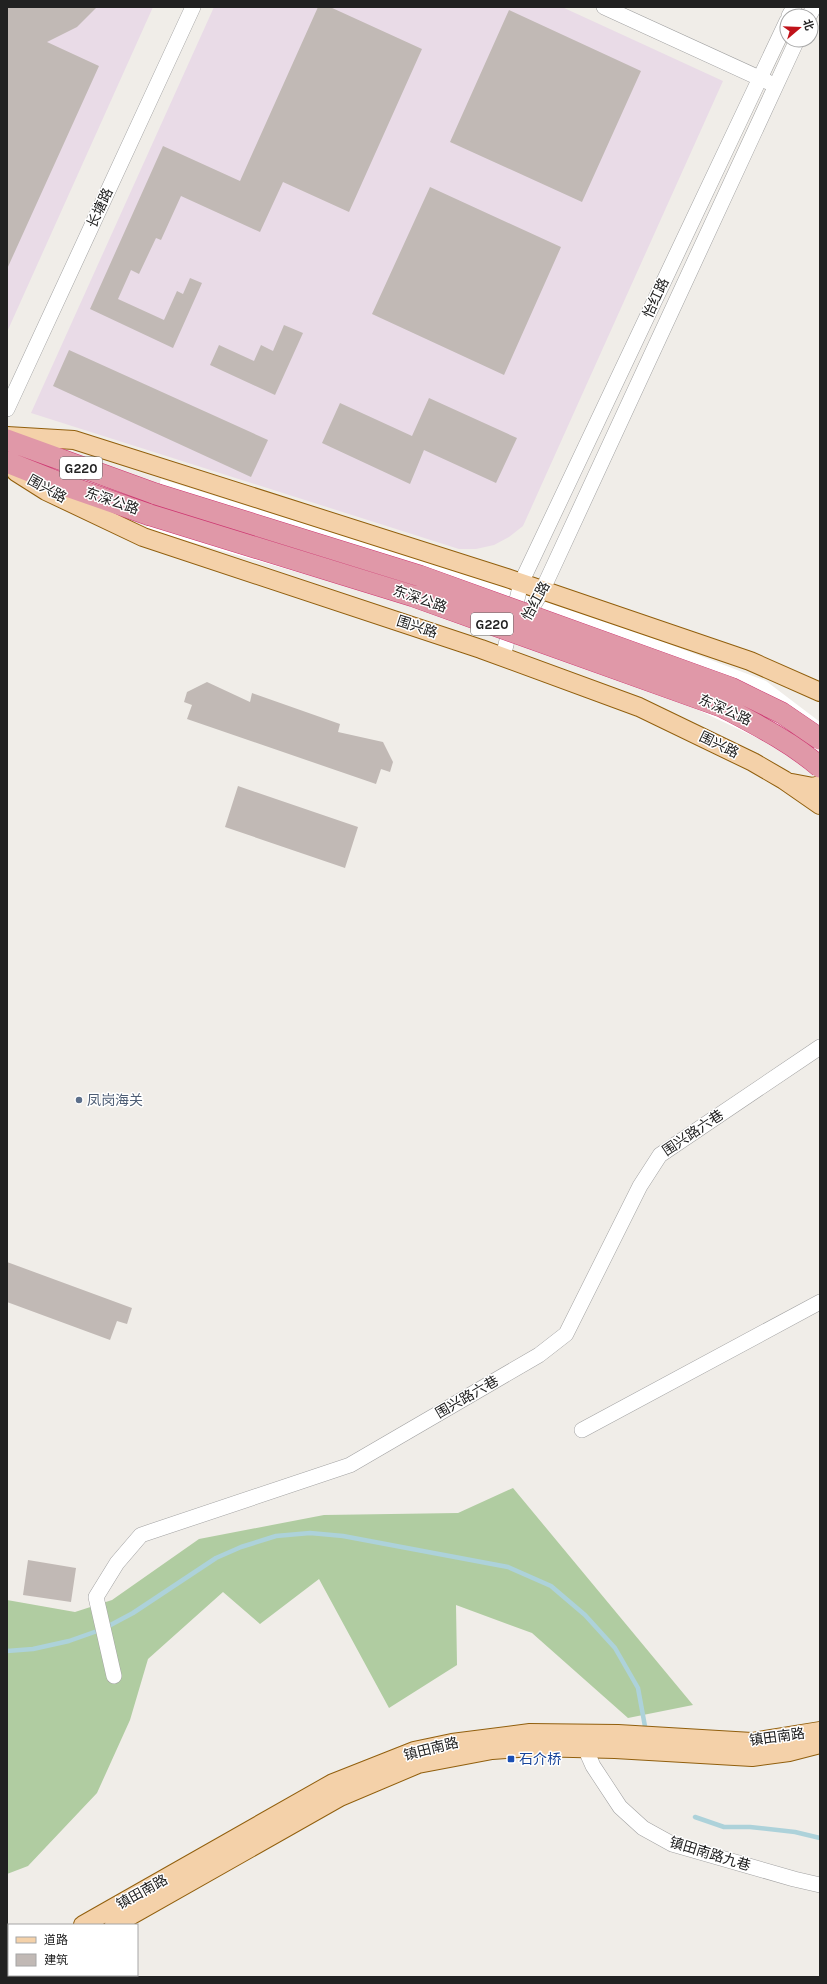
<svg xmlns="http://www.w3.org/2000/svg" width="827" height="1984" font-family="Karla,'Noto Sans SC',sans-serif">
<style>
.industrial{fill:#e9dbe7}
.forest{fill:#b0cca1}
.pier{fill:#fff}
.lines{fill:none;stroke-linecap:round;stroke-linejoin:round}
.stream{stroke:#add2da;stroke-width:4.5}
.building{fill:#c1b9b5}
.minor-casing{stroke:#a2a2a2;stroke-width:16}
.major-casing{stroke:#915f0d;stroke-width:20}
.highway-casing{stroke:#cd3771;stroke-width:22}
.minor{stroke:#fff;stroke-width:15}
.major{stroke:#f4d1a9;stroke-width:18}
.highway{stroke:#e098a8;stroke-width:21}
.highway-bridge-casing{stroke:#cd3771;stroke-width:22;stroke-linecap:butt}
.highway-bridge{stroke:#e098a8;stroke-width:21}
.service-dot{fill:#5c6f8a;stroke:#fff;stroke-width:1.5}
.transit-dot{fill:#1a4fb4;stroke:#fff;stroke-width:1.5}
.labels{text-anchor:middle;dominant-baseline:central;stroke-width:3;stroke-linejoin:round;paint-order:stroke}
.shield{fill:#fff;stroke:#646464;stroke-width:1}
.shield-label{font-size:13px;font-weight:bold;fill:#212121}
.street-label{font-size:14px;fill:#212121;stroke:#fff}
.service-label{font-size:14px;fill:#4e5e75;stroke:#fff;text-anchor:start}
.transit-label{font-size:14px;fill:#164399;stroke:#fff;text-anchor:start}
</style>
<rect width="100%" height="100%" fill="#f0ede8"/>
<path class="industrial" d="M7 7H153L7 332Z
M214 7H562L723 81 523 526 509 537 494 545 476 549H459L31 413Z"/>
<path class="forest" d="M513 1488 693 1705 628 1718 532 1633 456 1605 457 1665 389 1708 319 1579 260 1624 223 1592 148 1659 130 1720 97 1793 28 1866 7 1874V1600L75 1612 112 1600 199 1539 324 1515 458 1513Z"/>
<path class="pier" d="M161 479 577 609 766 681 820 722V780L789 753 671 697 497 634 377 595 146 529Z"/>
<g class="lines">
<path class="stream" d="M7 1651 33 1649 69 1641 103 1629 133 1613 216 1558 241 1547 276 1536 310 1533 343 1536 508 1567 551 1586 585 1615 615 1648 638 1688 646 1732
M695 1817 724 1827H750L795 1832 820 1838"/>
</g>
<path class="building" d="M7 7H97L77 27 47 42 99 66 7 269Z
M318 7H330L422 49 349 212 283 182 260 232 181 196 161 240 156 238 139 274 131 270 118 299 164 320 177 291 183 294 190 278 202 283 173 348 90 309 163 146 240 181Z
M509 10 641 71 582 202 450 142Z
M430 187 561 247 504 375 372 314Z
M284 325 303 333 275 395 210 365 219 345 254 361 261 345 273 351Z
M69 350 268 440 251 477 53 386Z
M429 398 517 438 496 483 424 450 410 484 322 443 340 403 412 436Z
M207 682 250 702 252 693 340 724 338 732 383 742 393 762 390 772 381 769 376 784 187 719 192 705 184 702 187 692Z
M238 786 358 827 345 868 225 827Z
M7 1262 132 1308 127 1324 117 1321 110 1340 7 1302Z
M28 1560 76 1568 71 1602 23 1595Z"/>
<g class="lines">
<defs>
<path id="minor" d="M604 7 768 82
M789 16 794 7
M809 16 814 7
M7 409 193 7
M523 623 542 591 797 40
M503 657 521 583 787 21
M582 1430 820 1302
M114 1676 96 1597 117 1563 141 1535 350 1465 539 1355 566 1334 640 1186 660 1155 820 1047
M585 1738V1748L593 1766 620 1807 643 1828 672 1844 794 1879 820 1885"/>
<path id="major" d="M7 436 74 440 507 578 750 661 820 692
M16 472 46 491 143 537 481 649 639 707 753 762 784 780 820 805
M792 783 813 787 820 785
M83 1925 333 1783 414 1751 452 1743 530 1733 618 1734 752 1742 820 1731
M114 1925 340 1797 418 1764 492 1750 532 1747 615 1749 752 1757 789 1752 820 1744
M7 1959H9
M7 1974H9"/>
<path id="highway" d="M7 440 156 494
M7 462 70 487 150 515"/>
</defs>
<use href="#minor" class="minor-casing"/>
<use href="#major" class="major-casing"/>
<use href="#highway" class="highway-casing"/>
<use href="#minor" class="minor"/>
<use href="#major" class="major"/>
<use href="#highway" class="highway"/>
<defs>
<path id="highway-bridge" d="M156 494 420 576 731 688 782 713 820 739
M150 515 413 596 723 707C757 725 791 742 820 767"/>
</defs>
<use href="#highway-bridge" class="highway-bridge-casing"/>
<use href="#highway-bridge" class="highway-bridge"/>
</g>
<circle class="service-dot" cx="79" cy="1100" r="4"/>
<rect class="transit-dot" x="507" y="1755" width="8" height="8" rx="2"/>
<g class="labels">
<g class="shield">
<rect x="60" y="457" width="42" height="22" rx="3"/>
<rect x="471" y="613" width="42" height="22" rx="3"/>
</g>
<g class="shield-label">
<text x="81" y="468">G220</text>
<text x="492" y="624">G220</text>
</g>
<g class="street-label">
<text transform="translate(100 208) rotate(-65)">长塘路</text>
<text transform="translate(656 298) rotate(-65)">怡红路</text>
<text transform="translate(47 489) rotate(29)">围兴路</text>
<text transform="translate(112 501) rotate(19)">东深公路</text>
<text transform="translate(420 599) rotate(19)">东深公路</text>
<text transform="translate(536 601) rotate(-61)">怡红路</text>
<text transform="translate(417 627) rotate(18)">围兴路</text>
<text transform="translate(725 710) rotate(24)">东深公路</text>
<text transform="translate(719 745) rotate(26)">围兴路</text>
<text transform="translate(693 1133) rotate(-34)">围兴路六巷</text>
<text transform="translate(467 1397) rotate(-30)">围兴路六巷</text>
<text transform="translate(777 1737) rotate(-8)">镇田南路</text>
<text transform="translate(431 1749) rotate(-14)">镇田南路</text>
<text transform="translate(710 1854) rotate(17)">镇田南路九巷</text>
<text transform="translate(142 1892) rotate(-29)">镇田南路</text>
</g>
<g class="service-label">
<text x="87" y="1100">凤岗海关</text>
</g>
<g class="transit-label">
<text x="519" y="1759">石介桥</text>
</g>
</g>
<rect width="827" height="1984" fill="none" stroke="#212121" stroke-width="16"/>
<rect x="8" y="1924" width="130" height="52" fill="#ffffff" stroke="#a6a6a6"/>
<rect x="16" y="1937" width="20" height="6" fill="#f4d1a9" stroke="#a6a6a6"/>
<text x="44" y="1944" font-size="12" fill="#212121">道路</text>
<rect x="16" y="1954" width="20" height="12" fill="#c1b9b5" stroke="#a6a6a6"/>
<text x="44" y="1964" font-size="12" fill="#212121">建筑</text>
<g transform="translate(799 28) rotate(71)"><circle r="19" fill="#ffffff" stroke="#a6a6a6"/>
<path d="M0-3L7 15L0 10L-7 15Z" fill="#c0121a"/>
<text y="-6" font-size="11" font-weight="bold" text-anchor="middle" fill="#212121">北</text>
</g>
</svg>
